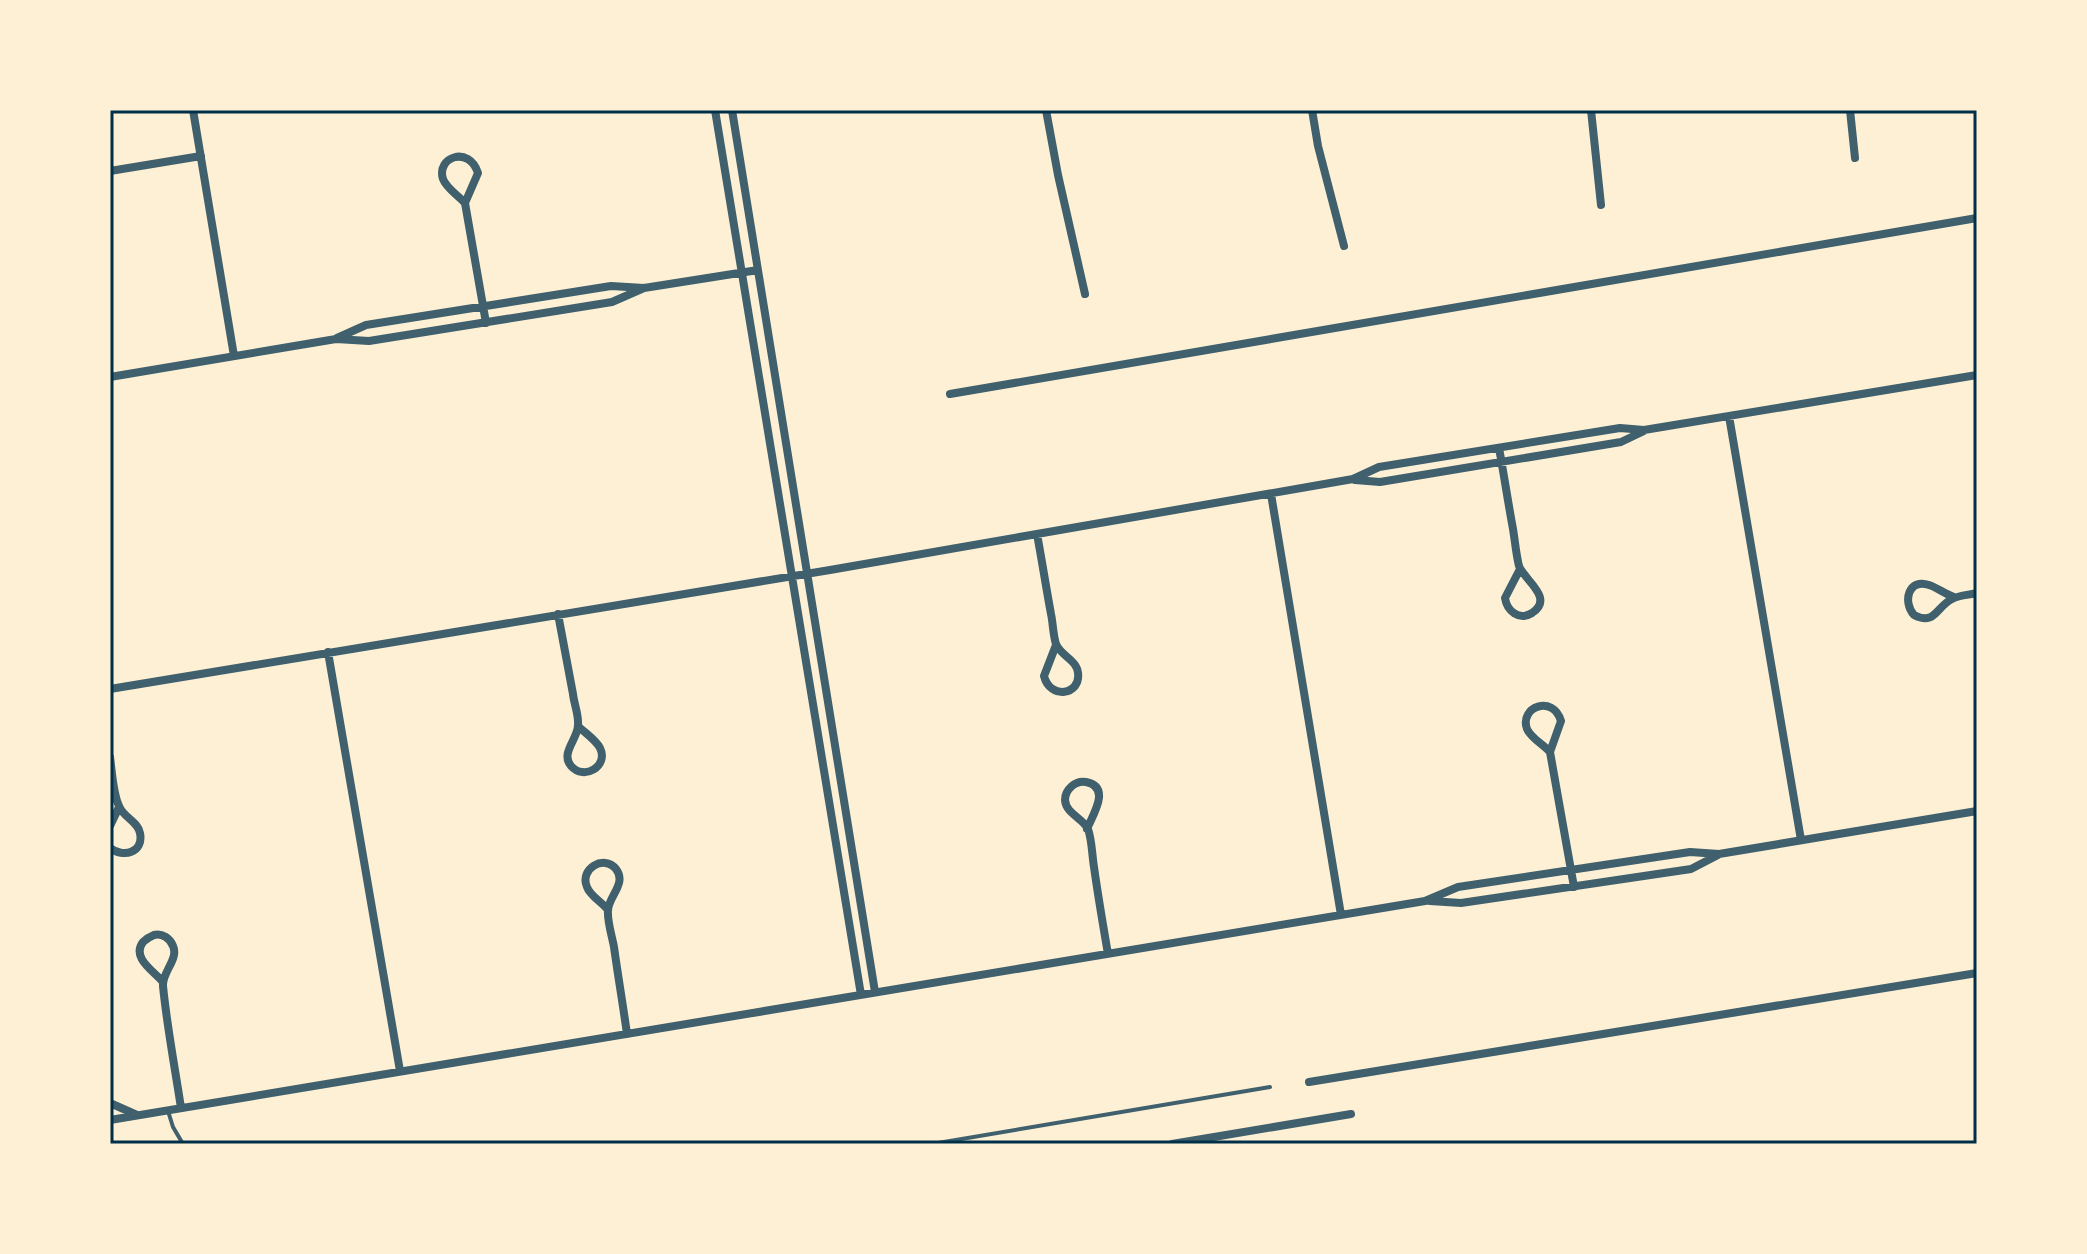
<svg xmlns="http://www.w3.org/2000/svg" width="2087" height="1254" font-family="Mulish,sans-serif">
<style>
.lines{fill:none;stroke-linecap:round;stroke-linejoin:round}
.service{stroke:#3f606c;stroke-width:4}
.minor{stroke:#3f606c;stroke-width:8}
.neatline{fill:none;stroke:#003049;stroke-width:3}
</style>
<rect width="100%" height="100%" fill="#fdf0d5"/>
<g class="lines">
<path class="service" d="M168 1111 173 1127 183 1144
M932 1144 1270 1087"/>
<path class="minor" d="M193 110 234 356
M715 110 861 995
M732 110 875 992
M1046 110 1058 175 1085 294
M1312 110 1318 146 1344 246
M1591 110 1601 205
M1850 110 1855 158
M110 171 201 156
M465 203C459 196 446 188 443 179 436 157 469 145 478 173L465 203 486 323
M337 338 366 325 611 286 644 288 758 270
M110 377 336 339 369 341 612 302 644 288
M950 394 1977 218
M1729 416 1801 840
M1499 448C1504 475 1508 502 1513 529 1515 541 1516 554 1519 566 1524 580 1555 598 1532 613 1519 621 1507 611 1505 598L1520 569
M1355 480 1380 482 1621 442 1644 431
M1271 494 1341 915
M1037 534C1042 561 1046 587 1051 614 1053 623 1053 635 1056 644 1061 656 1077 660 1078 673 1081 695 1050 700 1044 676L1056 645
M1954 597C1945 594 1938 588 1929 585 1909 578 1902 601 1914 615 1935 626 1936 607 1952 599 1959 595 1969 595 1977 593
M558 614C563 641 568 667 573 694 574 704 579 715 578 725 578 739 560 753 571 766 584 781 609 766 600 748 596 740 585 733 578 726
M328 652 400 1071
M110 689 830 570 1353 479 1379 467 1620 428 1644 430 1977 375
M1550 752C1544 745 1531 738 1527 729 1519 707 1553 694 1561 721L1550 752 1574 887
M110 757C112 771 113 796 120 808 125 818 138 822 140 833 144 853 123 858 110 848
M110 826 119 807
M1087 829C1092 816 1112 787 1086 782 1075 780 1065 790 1065 800 1066 814 1083 818 1088 829 1092 840 1092 855 1094 867 1098 896 1103 925 1108 954
M1430 901 1461 903 1691 869 1718 855
M608 910C602 902 590 896 587 887 579 869 604 854 616 869 627 883 609 896 608 910 607 921 612 936 614 947 618 976 623 1005 627 1034
M163 982C154 971 131 958 143 942 146 939 149 937 154 935 162 933 170 938 173 946 179 959 162 972 163 986 167 1027 175 1068 181 1108
M1309 1082 1977 973
M110 1103 137 1115
M110 1120 1425 901 1458 887 1690 852 1719 854 1977 811
M1172 1144 1351 1114"/>
</g>
<rect width="2087" height="1254" fill="none" stroke="#fdf0d5" stroke-width="224"/>
<rect x="112" y="112" width="1863" height="1030" class="neatline"/>
</svg>
